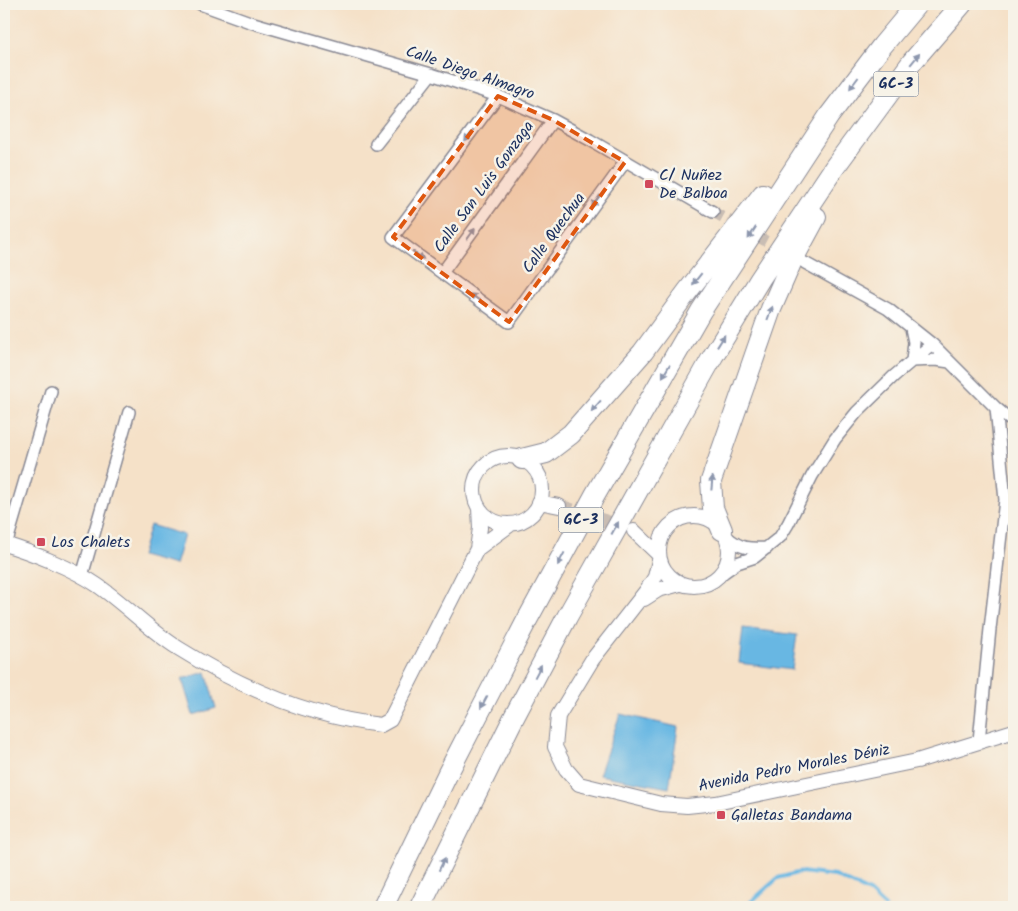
<svg xmlns="http://www.w3.org/2000/svg" width="1018" height="911" font-family="Kalam,sans-serif">
<style>
.water{fill:#68b7e3;stroke:#4273a0}
.lines{fill:none;stroke-linecap:round;stroke-linejoin:round}
.stream{stroke:#68b7e3;stroke-width:4}
.minor-tunnel{stroke:#c9bdb3;stroke-width:11;stroke-dasharray:11 5.5;stroke-linecap:butt}
.tertiary-tunnel{stroke:#c9bdb3;stroke-width:14;stroke-dasharray:14 7;stroke-linecap:butt}
.minor-casing{stroke:#888893;stroke-width:14}
.tertiary-casing{stroke:#888893;stroke-width:16}
.motorway-casing{stroke:#888893;stroke-width:22}
.minor{stroke:#fff;stroke-width:11}
.tertiary{stroke:#fff;stroke-width:14}
.motorway{stroke:#fff;stroke-width:20}
.oneway{fill:#8d97ae}
.marked{fill:#de5710;fill-opacity:0.2;stroke:#de5710;stroke-width:4;stroke-dasharray:10 6;stroke-linejoin:round}
.poi-dot{fill:#d1495b;stroke:#f7f3e8;stroke-width:2}
.labels{text-anchor:middle;dominant-baseline:central;stroke-width:5;stroke-linejoin:round;paint-order:stroke}
.shield{fill:#f7f3e8;stroke:#5d6a87;stroke-width:1}
.shield-label{font-size:15px;font-weight:bold;fill:#1b2f5e}
.street-label{font-size:16px;fill:#1b2f5e;stroke:#f7f3e8}
.poi-label{font-size:16px;fill:#1b2f5e;stroke:#f7f3e8;text-anchor:start}
</style>
<rect width="100%" height="100%" fill="#f7f3e8"/>
<filter id="ink" filterUnits="userSpaceOnUse"><feTurbulence type="fractalNoise" baseFrequency=".02" numOctaves="2"/><feDisplacementMap in="SourceGraphic" scale="10" xChannelSelector="R" yChannelSelector="G"/><feConvolveMatrix kernelMatrix="1 2 1 2 8 2 1 2 1" color-interpolation-filters="sRGB"/></filter>
<filter id="wash" filterUnits="userSpaceOnUse"><feTurbulence type="fractalNoise" baseFrequency=".0096" numOctaves="4" result="noise"/><feDisplacementMap in="SourceGraphic" scale="20" xChannelSelector="R" yChannelSelector="G"/><feGaussianBlur stdDeviation="1.12" result="paint"/><feColorMatrix in="noise" values="0 0 0 0 0 0 0 0 0 0 0 0 0 0 0 0 0 1.4 0 .05"/><feComposite in="paint" operator="in"/></filter>
<g filter="url(#wash)">
<rect width="100%" height="100%" fill="#f5e1c8"/>
<path class="water" d="M150 525 184 535 175 565 141 556Z
M743 628 797 635 792 670 739 663Z
M206 672 216 708 193 715 182 679Z
M620 714 678 727 669 788 599 775Z"/>
<g class="lines">
<path class="stream" d="M745 907 778 878 801 872 835 876 869 892 885 907"/>
</g>
</g>
<g filter="url(#ink)">
<g class="lines">
<path class="minor-tunnel" d="M713 212 784 251"/>
<path class="tertiary-tunnel" d="M559 506 625 528"/>
<defs>
<path id="minor" d="M200 4 250 22 431 74 498 96 553 120 590 140 713 212
M498 96 393 237 509 322 625 162
M376 144 431 74
M805 263 888 309 932 344 996 408 1014 423
M442 273 553 120
M911 328 914 342 912 361
M912 361 936 360 950 362
M727 537C741 549 749 549 767 548
M6 545 51 391
M720 575 737 563 755 557 780 537 788 524 812 476 835 439 857 412 894 376 932 344
M82 576 129 412
M979 741 990 629 1005 500 996 408"/>
<path id="tertiary" d="M474 490a34 34 0 1 1 68 0a34 34 0 1 1-68 0Z
M539 502 559 506
M659 551a35 35 0 1 1 70 0a35 35 0 1 1-70 0Z
M634 531 658 554
M4 544C31 552 74 569 97 585 125 604 149 630 178 648 240 687 308 717 381 725L390 720 477 549 480 528 479 508
M477 549 511 524
M659 560 655 577 646 591 592 660 558 716 555 747 566 769 579 784 661 804 687 806 716 803 917 761 1014 731
M644 599 658 590 680 584"/>
<path id="motorway" d="M522 459 546 453 571 434 643 352 687 292 763 194
M722 530 713 508 711 481 771 309 791 263 816 217
M383 907 448 773 526 622 595 495 701 311 829 116 882 46 917 4
M420 907 513 719 567 617 713 356 760 279 834 168 912 62 962 4"/>
</defs>
<use href="#minor" class="minor-casing"/>
<use href="#tertiary" class="tertiary-casing"/>
<use href="#motorway" class="motorway-casing"/>
<use href="#minor" class="minor"/>
<use href="#tertiary" class="tertiary"/>
<use href="#motorway" class="motorway"/>
</g>
<defs><path id="oneway-solid" d="M-6-.8H1V-3.2L6.5 0L1 3.2V.8H-6Z" transform="scale(1.25)"/></defs>
<g class="oneway">
<use href="#oneway-solid" transform="translate(915 59) rotate(-51)"/>
<use href="#oneway-solid" transform="translate(854 83) rotate(127)"/>
<use href="#oneway-solid" transform="translate(469 136) rotate(127)"/>
<use href="#oneway-solid" transform="translate(596 201) rotate(126)"/>
<use href="#oneway-solid" transform="translate(752 233) rotate(123)"/>
<use href="#oneway-solid" transform="translate(471 234) rotate(-54)"/>
<use href="#oneway-solid" transform="translate(418 255) rotate(36)"/>
<use href="#oneway-solid" transform="translate(697 279) rotate(128)"/>
<use href="#oneway-solid" transform="translate(476 298) rotate(-144)"/>
<use href="#oneway-solid" transform="translate(770 313) rotate(-69)"/>
<use href="#oneway-solid" transform="translate(721 341) rotate(-58)"/>
<use href="#oneway-solid" transform="translate(666 371) rotate(120)"/>
<use href="#oneway-solid" transform="translate(596 406) rotate(131)"/>
<use href="#oneway-solid" transform="translate(712 483) rotate(-85)"/>
<use href="#oneway-solid" transform="translate(615 528) rotate(-61)"/>
<use href="#oneway-solid" transform="translate(561 559) rotate(118)"/>
<use href="#oneway-solid" transform="translate(538 671) rotate(-62)"/>
<use href="#oneway-solid" transform="translate(484 702) rotate(118)"/>
<use href="#oneway-solid" transform="translate(442 864) rotate(-64)"/>
</g>
</g>
<path class="marked" d="M498 96 553 120 625 162 509 322 393 237Z"/>
<g class="poi-dot">
<rect x="644" y="179" width="10" height="10" rx="2.5"/>
<rect x="36" y="537" width="10" height="10" rx="2.5"/>
<rect x="716" y="810" width="10" height="10" rx="2.5"/>
</g>
<g class="labels">
<g class="shield">
<rect x="873.5" y="71.5" width="45" height="25" rx="4"/>
<rect x="558.5" y="507.5" width="45" height="25" rx="4"/>
</g>
<g class="shield-label">
<text x="896" y="84">GC-3</text>
<text x="581" y="520">GC-3</text>
</g>
<g class="street-label">
<text transform="translate(470 73) rotate(19)">Calle Diego Almagro</text>
<text transform="translate(484 187) rotate(-54)">Calle San Luis Gonzaga</text>
<text transform="translate(554 233) rotate(-54)">Calle Quechua</text>
<text transform="translate(794 768) rotate(-11)">Avenida Pedro Morales Déniz</text>
</g>
<g class="poi-label">
<text x="659" y="175">C/ Nuñez<tspan x="659" dy="18">De Balboa</tspan></text>
<text x="51" y="542">Los Chalets</text>
<text x="731" y="815">Galletas Bandama</text>
</g>
</g>
<rect width="1018" height="911" fill="none" stroke="#f7f3e8" stroke-width="20"/>
</svg>
